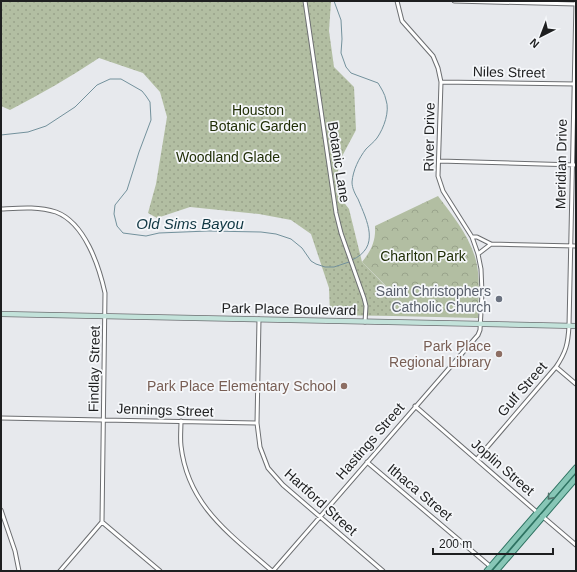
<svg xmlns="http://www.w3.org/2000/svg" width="577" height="572" font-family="Arial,sans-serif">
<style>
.park{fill:url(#park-crowns)}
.garden{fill:url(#garden-dots)}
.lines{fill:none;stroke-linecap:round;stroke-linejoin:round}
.stream{stroke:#73919c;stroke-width:1}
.street-casing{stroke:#6c6e71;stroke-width:5}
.secondary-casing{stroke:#6c6e71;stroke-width:6}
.primary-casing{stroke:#2e7362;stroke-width:7}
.street{stroke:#fff;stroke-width:3}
.secondary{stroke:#c3e2da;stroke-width:4.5}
.primary{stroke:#87c6b6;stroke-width:5}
.oneway{stroke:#52726b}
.worship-dot{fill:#6b7280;stroke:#f5f7fa;stroke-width:1.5}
.education-dot{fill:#8d6e63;stroke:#f5f7fa;stroke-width:1.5}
.labels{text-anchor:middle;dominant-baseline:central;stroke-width:3.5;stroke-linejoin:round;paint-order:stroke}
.street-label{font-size:14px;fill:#1e1f20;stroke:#f5f7fa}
.park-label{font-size:14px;fill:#212f07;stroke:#f5f7fa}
.worship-label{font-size:14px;fill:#5b616d;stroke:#f5f7fa;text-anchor:end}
.education-label{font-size:14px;fill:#785e54;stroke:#f5f7fa;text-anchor:end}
.water-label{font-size:15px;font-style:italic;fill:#103743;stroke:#f5f7fa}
</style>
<defs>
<pattern id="park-crowns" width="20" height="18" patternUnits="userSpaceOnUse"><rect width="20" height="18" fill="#b2bea2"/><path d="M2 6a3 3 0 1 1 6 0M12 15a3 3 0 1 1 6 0" fill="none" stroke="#99a38b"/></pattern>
<pattern id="garden-dots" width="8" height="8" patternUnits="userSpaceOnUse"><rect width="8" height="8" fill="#b2bea2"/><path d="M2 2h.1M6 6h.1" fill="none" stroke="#99a38b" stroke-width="1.8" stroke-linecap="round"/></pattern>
</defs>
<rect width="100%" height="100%" fill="#e7e9ed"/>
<path class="park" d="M438 196C452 215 468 234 475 257 481 276 478 299 478 318L393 316 394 294 362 262C371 251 376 241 375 226Z"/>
<path class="garden" d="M5 1H331L329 31 334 67 354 87 356 130 339 162 336 192 349 209 362 262 394 295 393 316 330 315 329 288 311 234 291 220 259 214 190 207 157 218 148 213 156 184 167 117 160 92 143 73 99 58C70 77 41 94 10 110L1 106V3Z"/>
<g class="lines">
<path class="stream" d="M334 1 341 20 342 39 341 53 346 67 351 73 378 83C381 88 385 94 386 100 390 111 384 128 377 138 374 142 370 145 366 149 359 158 353 170 352 182 352 188 355 194 358 199 367 221 381 247 352 260
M1 135 28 132 46 126 75 107 97 85 110 79H121L142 91 146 96 150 102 151 120 139 152 127 190 115 205 114 214 117 226 123 233 146 236 159 233 208 231 261 232 276 234 291 239 302 248 311 261 316 264 325 267H334L349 262"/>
<defs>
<path id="street" d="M305 1 336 213 341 233 364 298 366 306 365 322
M454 1 576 4
M441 82 576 84
M439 161 576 165
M1 209C19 208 38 206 56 212 85 223 99 266 105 293L102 522 160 571
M472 237H477L491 244 576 246
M478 254 491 244
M259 319 257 423 260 447 268 468 283 485 383 571
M556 367 576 384
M415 406 538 513
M1 418 257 423
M181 421C181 429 180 438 181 446 188 506 230 534 272 571
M477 459 556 367C566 352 568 344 569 326L576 2
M367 462 491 567
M1 510 15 551 19 571
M542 516 576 545
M60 571 102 522
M273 571 478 335 480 330 482 293 481 269 478 254 472 237 443 191 438 176 441 82 438 68 433 56 402 21 397 1"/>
<path id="secondary" d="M1 314 576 326"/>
<path id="primary" d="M487 571 576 468
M496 571 576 478"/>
</defs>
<use href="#street" class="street-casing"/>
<use href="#secondary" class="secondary-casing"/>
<use href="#primary" class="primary-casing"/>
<use href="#street" class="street"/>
<use href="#secondary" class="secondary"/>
<use href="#primary" class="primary"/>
</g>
<defs><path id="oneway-chevron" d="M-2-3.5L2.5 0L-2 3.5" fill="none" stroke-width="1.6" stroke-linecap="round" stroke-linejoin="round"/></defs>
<use class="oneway" href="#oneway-chevron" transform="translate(550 497) rotate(131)"/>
<circle class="worship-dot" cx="499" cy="299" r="4"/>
<g class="education-dot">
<circle cx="499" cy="354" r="4"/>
<circle cx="344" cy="386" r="4"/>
</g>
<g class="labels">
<g class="street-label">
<text transform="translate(509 72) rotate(1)">Niles Street</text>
<text transform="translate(429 137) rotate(-89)">River Drive</text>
<text transform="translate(339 162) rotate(81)">Botanic Lane</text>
<text transform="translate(561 164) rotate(-89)">Meridian Drive</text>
<text transform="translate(289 309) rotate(1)">Park Place Boulevard</text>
<text transform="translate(94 369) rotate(-89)">Findlay Street</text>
<text transform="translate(522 389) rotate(-49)">Gulf Street</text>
<text transform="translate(165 410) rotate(2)">Jennings Street</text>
<text transform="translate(370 441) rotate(-49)">Hastings Street</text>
<text transform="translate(503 467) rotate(41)">Joplin Street</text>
<text transform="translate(420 492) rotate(40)">Ithaca Street</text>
<text transform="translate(321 502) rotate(42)">Hartford Street</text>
</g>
<g class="park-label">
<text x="258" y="110">Houston<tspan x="258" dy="16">Botanic Garden</tspan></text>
<text x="228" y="157">Woodland Glade</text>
<text x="423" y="256">Charlton Park</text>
</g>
<g class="worship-label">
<text x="491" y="291">Saint Christophers<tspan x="491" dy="16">Catholic Church</tspan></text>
</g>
<g class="education-label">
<text x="491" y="346">Park Place<tspan x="491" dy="16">Regional Library</tspan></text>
<text x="336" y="386">Park Place Elementary School</text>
</g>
<g class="water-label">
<text x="190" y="223">Old Sims Bayou</text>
</g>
</g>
<rect width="577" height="572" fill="none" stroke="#1e1f20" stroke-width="4"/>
<g transform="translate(541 36) rotate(222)" stroke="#f5f7fa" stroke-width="3" paint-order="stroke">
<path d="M0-3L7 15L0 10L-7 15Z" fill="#1e1f20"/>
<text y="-6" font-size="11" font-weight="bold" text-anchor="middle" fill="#1e1f20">N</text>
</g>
<path d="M433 548v6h120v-6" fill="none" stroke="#1e1f20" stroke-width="2"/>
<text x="439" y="548" font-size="12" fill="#1e1f20" stroke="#f5f7fa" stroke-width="3" paint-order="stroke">200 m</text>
</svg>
